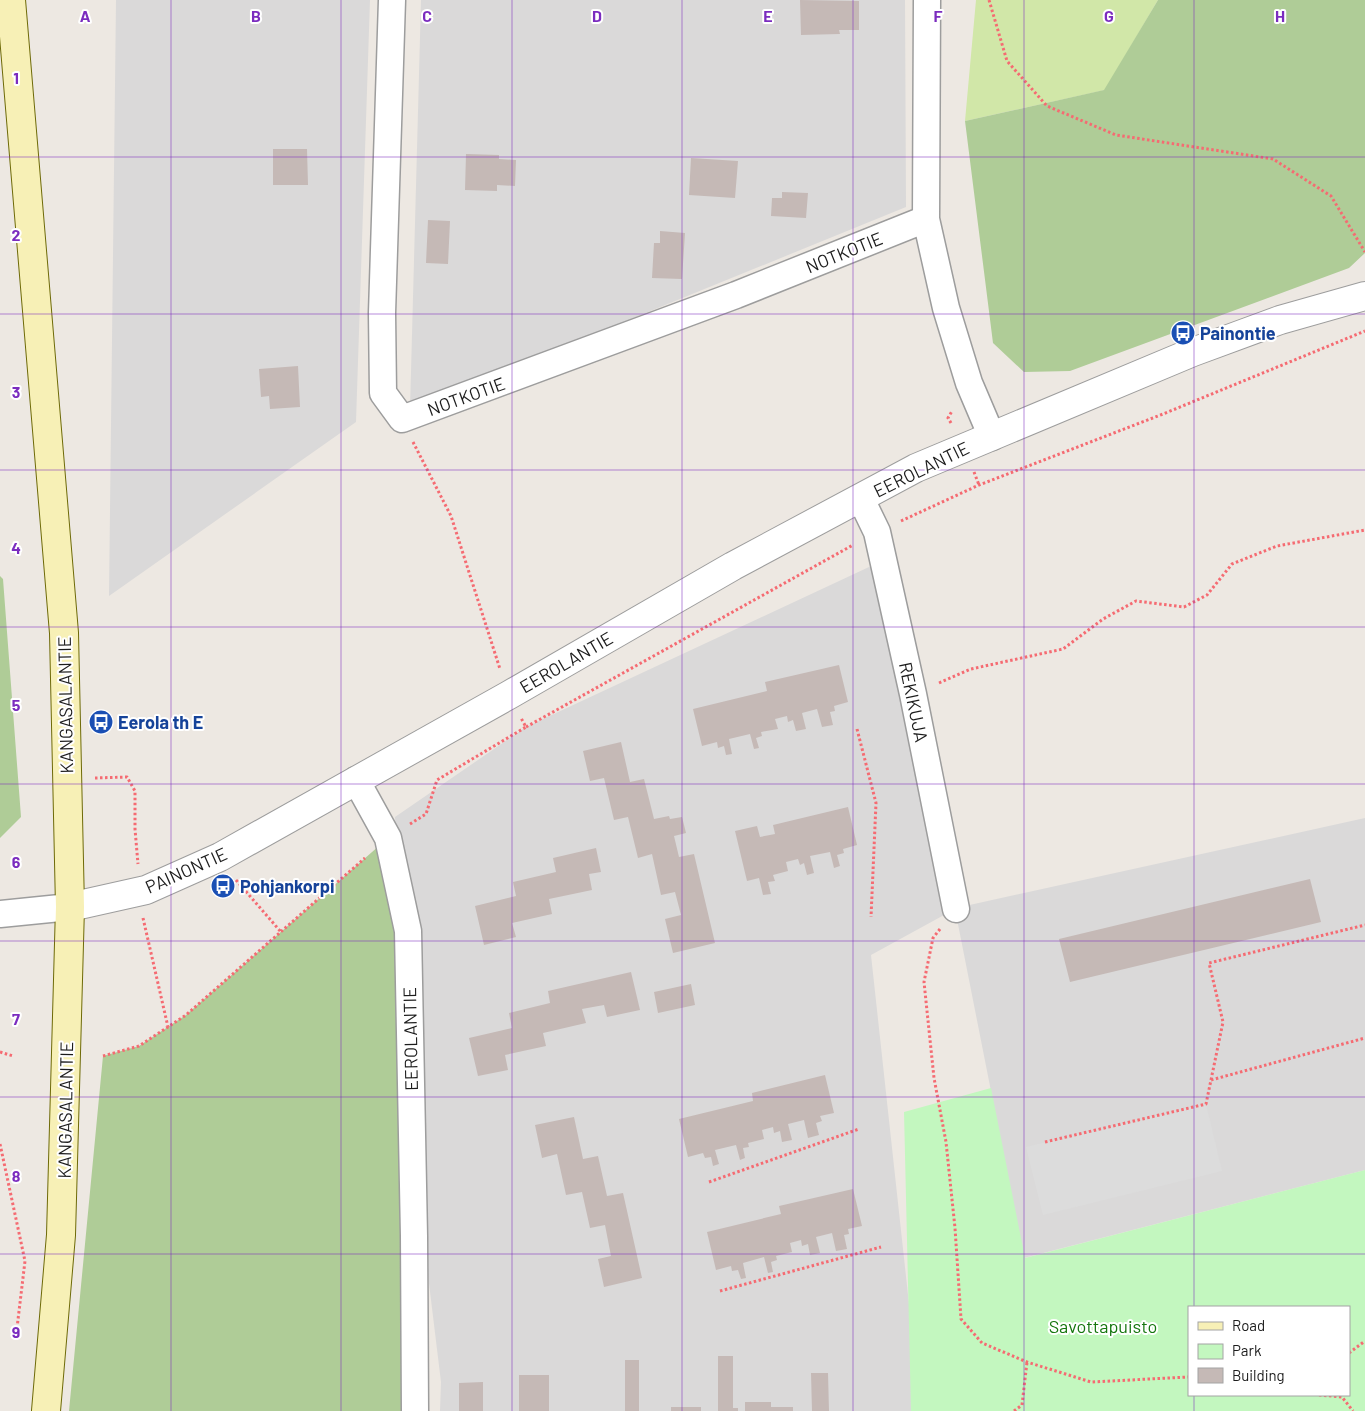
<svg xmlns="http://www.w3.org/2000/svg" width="1365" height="1411" font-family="Barlow,sans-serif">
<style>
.residential{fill:#dad9d9}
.grass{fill:#d1e7a8}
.forest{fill:#afcc97}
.park{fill:#c3f7bf;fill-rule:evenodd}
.parking{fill:#dcdcdc}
.building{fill:#c5b9b6}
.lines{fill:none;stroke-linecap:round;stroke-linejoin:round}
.minor-casing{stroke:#9d9d9d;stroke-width:29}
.tertiary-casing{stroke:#9d9d9d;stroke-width:30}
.secondary-casing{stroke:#6e6a08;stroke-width:30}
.path{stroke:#f56b72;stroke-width:3;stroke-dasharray:2.5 2.5;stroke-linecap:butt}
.minor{stroke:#fff;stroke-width:26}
.tertiary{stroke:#fff;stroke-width:28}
.secondary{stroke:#f7f0b6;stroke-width:28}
.grid{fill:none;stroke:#7b2cbf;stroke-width:1;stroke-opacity:0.55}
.labels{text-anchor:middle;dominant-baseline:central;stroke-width:4;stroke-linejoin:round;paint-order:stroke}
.street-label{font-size:18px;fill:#1c1c1c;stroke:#fff}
.transit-label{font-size:18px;font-weight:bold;fill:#164399;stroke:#fff;text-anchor:start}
.park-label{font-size:18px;fill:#15760e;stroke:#fff}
.grid-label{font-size:16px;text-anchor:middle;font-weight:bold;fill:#7b2cbf;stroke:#fff;stroke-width:4;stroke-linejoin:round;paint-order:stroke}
</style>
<rect width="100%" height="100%" fill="#ede8e2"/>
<path class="residential" d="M116 0H370L356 422 109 596Z
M421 0H905L906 207 410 409Z
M884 560 956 908 1365 818V1170L1024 1258 955 909 871 955 915 1359 916 1411H440L441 1382 412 1144 395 817 526 727Z"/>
<path class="grass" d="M976 0H1158L1105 90 965 121Z"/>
<path class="forest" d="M1158 0H1365V253L1349 268 1070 371 1024 372 993 343 965 121 1104 90Z
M0 576 3 579 21 817 0 838Z
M388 838 408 931 415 1411H69L103 1056 139 1046 186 1015Z"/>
<path class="park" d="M991 1088 1025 1258 1365 1170V1411H911L904 1112ZM1189 1307H1349V1395H1189Z"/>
<path class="parking" d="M1206 1104 1222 1171 1043 1215 1026 1147Z"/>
<path class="building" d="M800 0 859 1V30H839L840 34 801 35Z
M273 149H307L308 185H273Z
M466 154 499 155V159L516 160 515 186 497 185V191L465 190Z
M691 158 738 161 735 198 689 195Z
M782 192 808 193 806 218 771 216 772 198H782Z
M428 220 450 221 448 264 426 263Z
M660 231 685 233 682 279 652 278 654 243H660Z
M298 366 300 407 270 409 269 396 261 397 259 369Z
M839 665 848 702 834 706 835 711 830 712 833 725 822 727 817 709 802 713 806 729 796 731 793 720 788 722 787 716 775 719 778 729 761 732 762 736 756 738 759 748 754 749 750 734 729 739 732 754 726 755 724 746 718 748 717 742 702 746 693 709 767 691 765 682Z
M621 742 630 782 644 779 654 819 669 816 670 819 682 817 686 833 674 836 679 857 694 854 715 943 673 953 665 919 681 915 675 892 661 895 652 854 638 858 628 817 614 820 604 778 590 781 583 751Z
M848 807 857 845 843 849 844 853 837 855 840 866 834 868 830 852 810 856 814 873 807 875 804 863 800 865 798 859 786 862 788 871 773 875 775 881 768 882 771 894 763 895 759 878 747 881 735 831 757 826 760 837 775 834 773 825Z
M596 848 601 872 589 874 592 890 549 899 552 914 512 923 516 937 484 945 475 906 516 896 513 882 556 872 553 858Z
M1310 879 1321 922 1070 982 1059 939Z
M631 972 640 1010 607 1017 604 1005 582 1009 586 1023 543 1033 546 1046 505 1055 508 1070 478 1076 469 1038 512 1028 509 1013 550 1003 548 991Z
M691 984 695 1005 658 1013 654 992Z
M825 1075 834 1113 820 1116 822 1121 816 1123 819 1135 808 1138 804 1120 788 1124 792 1140 782 1142 780 1131 774 1133 773 1127 762 1130 764 1139 748 1143 749 1147 743 1148 745 1158 740 1160 736 1145 715 1150 719 1164 713 1166 711 1157 705 1158 703 1153 688 1157 679 1119 753 1101 752 1093Z
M574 1117 583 1159 598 1156 607 1196 623 1193 642 1278 604 1287 598 1259 611 1256 605 1225 590 1228 582 1192 566 1195 557 1154 542 1158 535 1125Z
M853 1189 862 1226 848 1229 849 1234 844 1235 847 1249 836 1251 832 1233 816 1237 820 1253 810 1255 808 1244 802 1246 801 1240 790 1243 792 1252 776 1256 777 1260 771 1262 773 1272 768 1273 764 1257 743 1263 746 1278 741 1279 738 1270 732 1271 731 1266 716 1270 707 1232 781 1214 779 1206Z
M718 1356H733V1408H738V1411H718Z
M625 1360H639V1411H625Z
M811 1373H828L829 1411H812Z
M519 1375H549V1411H519Z
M483 1382V1411H459V1383Z
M745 1402H771V1407H793V1411H745Z
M671 1407H701V1411H671Z"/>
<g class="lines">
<defs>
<path id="minor" d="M392 0 382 313 383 393 402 419 736 295 926 219
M927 0 926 219 946 308 969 383 992 437
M861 499 877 532 913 694 956 909
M356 780 388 838 408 931 414 1236 415 1411
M0 914 70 907"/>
<path id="tertiary" d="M70 907 146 890 220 857 509 695 733 566 916 468 1193 352 1280 320 1365 296"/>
<path id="secondary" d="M11 0 64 633 70 907 61 1235 46 1411"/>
</defs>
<use href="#minor" class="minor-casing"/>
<use href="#tertiary" class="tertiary-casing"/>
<use href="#secondary" class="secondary-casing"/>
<path class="path" d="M989 0 1007 61 1047 106 1116 135 1273 159 1331 196 1365 252
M951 423 948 418 952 411
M413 442 451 516 500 669
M974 472 979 485
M901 521 979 485 1163 414 1365 331
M939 683 971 669 1063 649 1103 619 1136 601 1184 607 1207 595 1232 564 1277 546 1365 530
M526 727 853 545
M857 729 876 803 871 917
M95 778 127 777 135 791V829L138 864
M410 824 426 814 437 780 526 727 521 718
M236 880 281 932
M143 918 168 1027
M940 929 933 938 924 982 934 1078 946 1142 955 1228 961 1319 982 1343 1027 1362 1091 1382 1189 1377
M0 1052 13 1056
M103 1056 139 1046 186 1015 365 858
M1211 1080 1365 1038
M1045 1142 1206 1104 1223 1022 1209 963 1365 925
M0 1144 25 1261 17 1328
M709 1182 859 1129
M720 1291 881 1247
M1349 1353 1365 1341
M1319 1395 1342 1397 1353 1411
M1014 1411 1022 1405 1027 1362"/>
<use href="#minor" class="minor"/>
<use href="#tertiary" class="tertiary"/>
<use href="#secondary" class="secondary"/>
</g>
<path class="grid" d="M171 0V1411M341 0V1411M512 0V1411M682 0V1411M853 0V1411M1024 0V1411M1194 0V1307M0 157H1365M0 314H1365M0 470H1365M0 627H1365M0 784H1365M0 941H1365M0 1097H1365M0 1254H1365M1194 1395V1411"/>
<defs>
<symbol id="bus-disc" viewBox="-11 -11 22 22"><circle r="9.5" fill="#1a4fb4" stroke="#fff"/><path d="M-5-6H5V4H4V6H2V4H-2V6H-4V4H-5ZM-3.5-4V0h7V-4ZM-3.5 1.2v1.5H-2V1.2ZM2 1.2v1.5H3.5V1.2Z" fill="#fff"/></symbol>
</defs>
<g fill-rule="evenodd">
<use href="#bus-disc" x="1169" y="319" width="28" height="28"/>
<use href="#bus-disc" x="87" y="708" width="28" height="28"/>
<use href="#bus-disc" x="209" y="872" width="28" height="28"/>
</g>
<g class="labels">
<g class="street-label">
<text transform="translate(844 252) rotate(-22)">NOTKOTIE</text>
<text transform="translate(466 396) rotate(-20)">NOTKOTIE</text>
<text transform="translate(921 469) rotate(-26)">EEROLANTIE</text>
<text transform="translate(566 662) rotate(-30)">EEROLANTIE</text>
<text transform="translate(914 702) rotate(78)">REKIKUJA</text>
<text transform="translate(65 705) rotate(-91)">KANGASALANTIE</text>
<text transform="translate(186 870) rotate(-24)">PAINONTIE</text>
<text transform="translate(410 1039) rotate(-91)">EEROLANTIE</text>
<text transform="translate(65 1110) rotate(-89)">KANGASALANTIE</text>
</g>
<g class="transit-label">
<text x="1200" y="333">Painontie</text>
<text x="118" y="722">Eerola th E</text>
<text x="240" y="886">Pohjankorpi</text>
</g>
<g class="park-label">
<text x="1103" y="1326">Savottapuisto</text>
</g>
</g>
<g class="grid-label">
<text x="85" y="22">A</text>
<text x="256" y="22">B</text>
<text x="427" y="22">C</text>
<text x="597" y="22">D</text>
<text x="768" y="22">E</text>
<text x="938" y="22">F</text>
<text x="1109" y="22">G</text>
<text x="1280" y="22">H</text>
<text x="16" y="84">1</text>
<text x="16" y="241">2</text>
<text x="16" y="398">3</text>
<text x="16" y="554">4</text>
<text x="16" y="711">5</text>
<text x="16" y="868">6</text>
<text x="16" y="1025">7</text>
<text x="16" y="1182">8</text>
<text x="16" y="1338">9</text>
</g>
<rect x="1188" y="1306" width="162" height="90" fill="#ffffff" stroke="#a4a4a4"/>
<rect x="1198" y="1322" width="25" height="8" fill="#f7f0b6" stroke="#a4a4a4"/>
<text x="1232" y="1331" font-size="15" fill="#1c1c1c">Road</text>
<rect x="1198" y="1344" width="25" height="15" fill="#c3f7bf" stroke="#a4a4a4"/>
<text x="1232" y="1356" font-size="15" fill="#1c1c1c">Park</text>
<rect x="1198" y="1368" width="25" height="15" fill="#c5b9b6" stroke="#a4a4a4"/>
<text x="1232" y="1381" font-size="15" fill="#1c1c1c">Building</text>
</svg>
